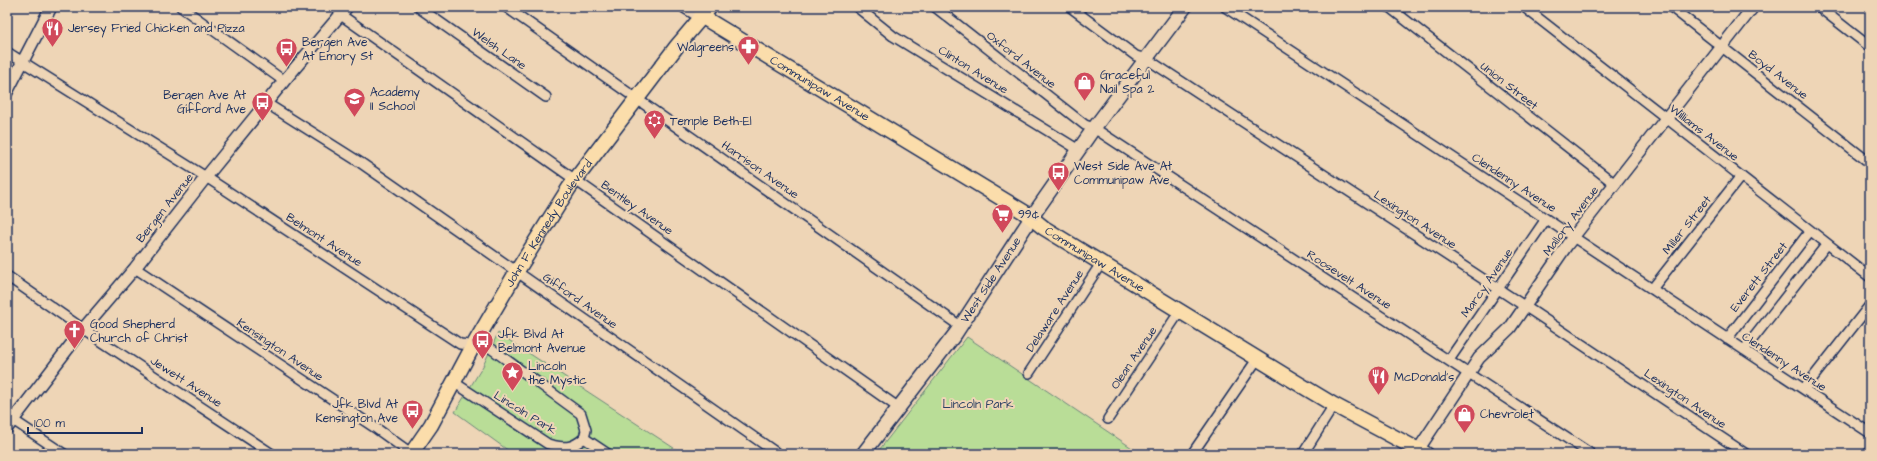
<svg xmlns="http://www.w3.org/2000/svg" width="1877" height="461" font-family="'Architects Daughter',sans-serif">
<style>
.green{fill:#b9dd97;stroke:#6a867a}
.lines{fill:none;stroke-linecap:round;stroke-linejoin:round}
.minor-casing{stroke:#1b2f5e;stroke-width:12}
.tertiary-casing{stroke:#1b2f5e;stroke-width:14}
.secondary-casing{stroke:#1b2f5e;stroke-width:16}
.primary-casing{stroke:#1b2f5e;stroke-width:17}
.minor{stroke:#eed5b6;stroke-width:9}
.tertiary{stroke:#eed5b6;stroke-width:11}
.secondary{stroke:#eed5b6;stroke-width:13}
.primary{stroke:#fbddab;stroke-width:14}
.labels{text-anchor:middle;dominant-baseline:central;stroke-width:4;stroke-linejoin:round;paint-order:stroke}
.poi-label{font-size:12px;fill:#1b2f5e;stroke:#eed5b6;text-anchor:start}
.street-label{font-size:12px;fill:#1b2f5e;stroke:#eed5b6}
.park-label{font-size:12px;fill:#2b4064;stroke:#eed5b6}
</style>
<rect width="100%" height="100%" fill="#eed5b6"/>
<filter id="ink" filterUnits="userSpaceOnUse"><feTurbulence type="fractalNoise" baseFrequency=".025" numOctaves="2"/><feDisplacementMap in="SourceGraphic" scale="8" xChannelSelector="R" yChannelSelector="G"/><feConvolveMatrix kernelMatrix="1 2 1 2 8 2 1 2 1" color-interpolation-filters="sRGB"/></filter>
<g filter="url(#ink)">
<path class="green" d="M498 333 683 454H513L455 412 483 366Z
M967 337 1141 454H876Z"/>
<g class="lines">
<defs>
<path id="minor" d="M181 7 284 81
M418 7 546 97
M506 7 960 326
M857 7 893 36 1079 150
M935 7 1085 125 1094 128 1103 134 1591 454
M1070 7 1136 56 1147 59 1535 313 1746 454
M1225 7 1870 433
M1389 7 1615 184
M1524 7 1870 277
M1671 7 1870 163
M1819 7 1870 47
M341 15 899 408
M7 52 206 177 460 344 489 347 581 414 586 430 584 438
M266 103 361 163 778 454
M135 268 377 429 412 454
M7 276 83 329 272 454
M1652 289 1741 176
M1727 339 1810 231
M1744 350 1827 244
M1449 360 1546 219
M1029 373 1102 262
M455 383 548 444C564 448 572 449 584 438
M1804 389 1870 305
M7 416 64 454
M1108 419 1180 311
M584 438 608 454
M1192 454 1258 358
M1303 454 1334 405
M1868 454 1870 450"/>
<path id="tertiary" d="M7 92 51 7
M7 428 83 329 135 268 206 177 284 81 347 7
M1418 450 1479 358 1510 328 1567 245 1753 7"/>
<g id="secondary">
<path d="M686 7 701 16"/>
<path id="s1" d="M863 454 956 333 1031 218 1094 128 1185 7"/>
</g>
<g id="primary">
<path id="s2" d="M701 16 1024 212 1044 228 1294 381 1334 405 1426 454"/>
<path id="s3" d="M411 454 431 425 473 346 517 271 569 188 677 46 710 7"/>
</g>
</defs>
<use href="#minor" class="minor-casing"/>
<use href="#tertiary" class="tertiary-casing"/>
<use href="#secondary" class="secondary-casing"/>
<use href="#primary" class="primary-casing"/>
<use href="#minor" class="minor"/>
<use href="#tertiary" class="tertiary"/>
<use href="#secondary" class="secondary"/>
<use href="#primary" class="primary"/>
</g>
</g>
<defs>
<symbol id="restaurant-pin" viewBox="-11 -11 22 30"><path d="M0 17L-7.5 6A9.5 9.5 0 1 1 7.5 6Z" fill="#d1495b" stroke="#eed5b6"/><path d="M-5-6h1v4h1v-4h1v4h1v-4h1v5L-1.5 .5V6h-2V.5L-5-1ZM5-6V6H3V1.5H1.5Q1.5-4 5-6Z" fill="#fff"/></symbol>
<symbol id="pharmacy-pin" viewBox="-11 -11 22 30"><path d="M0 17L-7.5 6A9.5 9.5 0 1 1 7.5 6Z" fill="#d1495b" stroke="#eed5b6"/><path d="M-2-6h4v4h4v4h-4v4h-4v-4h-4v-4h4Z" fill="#fff"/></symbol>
<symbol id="bus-pin" viewBox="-11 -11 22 30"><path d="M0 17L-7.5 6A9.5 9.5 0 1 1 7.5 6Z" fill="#d1495b" stroke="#eed5b6"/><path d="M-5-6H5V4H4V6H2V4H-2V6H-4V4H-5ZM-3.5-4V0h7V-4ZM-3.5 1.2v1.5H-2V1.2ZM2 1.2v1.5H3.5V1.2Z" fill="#fff"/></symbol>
<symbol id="shop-pin" viewBox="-11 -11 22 30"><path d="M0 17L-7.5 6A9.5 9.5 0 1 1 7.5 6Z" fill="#d1495b" stroke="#eed5b6"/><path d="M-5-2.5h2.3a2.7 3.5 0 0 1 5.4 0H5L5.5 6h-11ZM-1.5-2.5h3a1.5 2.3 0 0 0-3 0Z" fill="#fff"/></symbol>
<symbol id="school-pin" viewBox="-11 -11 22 30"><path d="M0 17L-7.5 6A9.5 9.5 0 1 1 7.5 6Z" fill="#d1495b" stroke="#eed5b6"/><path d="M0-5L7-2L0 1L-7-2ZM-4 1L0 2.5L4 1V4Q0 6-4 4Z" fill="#fff"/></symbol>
<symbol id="synagogue-pin" viewBox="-11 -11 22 30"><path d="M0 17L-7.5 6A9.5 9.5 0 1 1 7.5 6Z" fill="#d1495b" stroke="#eed5b6"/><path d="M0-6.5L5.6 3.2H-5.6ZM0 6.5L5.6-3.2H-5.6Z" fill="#fff"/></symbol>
<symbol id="supermarket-pin" viewBox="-11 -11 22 30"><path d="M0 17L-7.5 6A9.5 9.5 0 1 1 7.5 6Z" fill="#d1495b" stroke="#eed5b6"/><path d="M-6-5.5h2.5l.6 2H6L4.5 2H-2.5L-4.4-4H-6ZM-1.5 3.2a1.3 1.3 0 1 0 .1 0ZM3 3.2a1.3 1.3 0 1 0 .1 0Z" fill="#fff"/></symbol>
<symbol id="church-pin" viewBox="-11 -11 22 30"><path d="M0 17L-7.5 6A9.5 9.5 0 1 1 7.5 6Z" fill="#d1495b" stroke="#eed5b6"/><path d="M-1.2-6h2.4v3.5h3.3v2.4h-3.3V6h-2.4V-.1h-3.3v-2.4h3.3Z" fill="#fff"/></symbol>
<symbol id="sight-pin" viewBox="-11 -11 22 30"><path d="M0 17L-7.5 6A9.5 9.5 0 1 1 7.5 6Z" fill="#d1495b" stroke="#eed5b6"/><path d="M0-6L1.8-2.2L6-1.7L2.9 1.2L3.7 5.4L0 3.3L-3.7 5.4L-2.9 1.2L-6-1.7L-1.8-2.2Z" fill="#fff"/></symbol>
</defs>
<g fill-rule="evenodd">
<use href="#restaurant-pin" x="40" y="16" width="25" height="34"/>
<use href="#pharmacy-pin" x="736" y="34" width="25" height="34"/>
<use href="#bus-pin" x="274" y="36" width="25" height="34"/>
<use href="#shop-pin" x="1072" y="70" width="25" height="34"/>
<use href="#school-pin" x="342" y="86" width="25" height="34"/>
<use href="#bus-pin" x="250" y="90" width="25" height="34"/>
<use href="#synagogue-pin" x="642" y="108" width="25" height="34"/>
<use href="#bus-pin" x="1046" y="160" width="25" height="34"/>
<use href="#supermarket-pin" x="990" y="202" width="25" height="34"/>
<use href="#church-pin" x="62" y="318" width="25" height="34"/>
<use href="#bus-pin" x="470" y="328" width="25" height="34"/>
<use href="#sight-pin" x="500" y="360" width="25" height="34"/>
<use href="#restaurant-pin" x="1366" y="364" width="25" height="34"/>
<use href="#bus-pin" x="400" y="398" width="25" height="34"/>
<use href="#shop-pin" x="1452" y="402" width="25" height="34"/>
</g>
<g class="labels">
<g class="poi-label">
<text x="68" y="28">Jersey Fried Chicken and Pizza</text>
<text x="302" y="42">Bergen Ave<tspan x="302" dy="14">At Emory St</tspan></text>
<text x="734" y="47" text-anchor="end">Walgreens</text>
<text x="1100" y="75">Graceful<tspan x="1100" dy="14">Nail Spa 2</tspan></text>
<text x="370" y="92">Academy<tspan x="370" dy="14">II School</tspan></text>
<text x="246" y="95" text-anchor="end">Bergen Ave At<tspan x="246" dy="14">Gifford Ave</tspan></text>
<text x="670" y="121">Temple Beth-El</text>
<text x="1074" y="166">West Side Ave At<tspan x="1074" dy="14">Communipaw Ave</tspan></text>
<text x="1018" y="214">99¢</text>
<text x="90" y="324">Good Shepherd<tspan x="90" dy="14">Church of Christ</tspan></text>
<text x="498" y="334">Jfk Blvd At<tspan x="498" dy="14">Belmont Avenue</tspan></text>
<text x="528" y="366">Lincoln<tspan x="528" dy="14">the Mystic</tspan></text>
<text x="1394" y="377">McDonald's</text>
<text x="398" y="404" text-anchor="end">Jfk Blvd At<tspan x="398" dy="14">Kensington Ave</tspan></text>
<text x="1480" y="414">Chevrolet</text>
</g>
<g class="street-label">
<text transform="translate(499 49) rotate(35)">Welsh Lane</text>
<text transform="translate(1021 60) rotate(38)">Oxford Avenue</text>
<text transform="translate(973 70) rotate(32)">Clinton Avenue</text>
<text transform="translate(1778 75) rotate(38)">Boyd Avenue</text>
<text transform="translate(1509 86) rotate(38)">Union Street</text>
<text stroke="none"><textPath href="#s2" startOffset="139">Communipaw Avenue</textPath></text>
<text transform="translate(1704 133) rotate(38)">Williams Avenue</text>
<text transform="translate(760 170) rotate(35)">Harrison Avenue</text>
<text transform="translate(1514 183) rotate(33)">Clendenny Avenue</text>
<text transform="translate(165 208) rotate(-52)">Bergen Avenue</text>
<text transform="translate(637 208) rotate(35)">Bentley Avenue</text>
<text transform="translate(1415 220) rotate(33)">Lexington Avenue</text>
<text transform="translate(1571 221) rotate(-53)">Mallory Avenue</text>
<text stroke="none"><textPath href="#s3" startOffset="269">John F. Kennedy Boulevard</textPath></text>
<text transform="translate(1687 225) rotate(-52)">Miller Street</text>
<text transform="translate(324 240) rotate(33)">Belmont Avenue</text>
<text stroke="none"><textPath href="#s2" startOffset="463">Communipaw Avenue</textPath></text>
<text transform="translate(1759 277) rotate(-52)">Everett Street</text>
<text stroke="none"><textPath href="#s1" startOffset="216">West Side Avenue</textPath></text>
<text transform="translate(1349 280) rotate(33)">Roosevelt Avenue</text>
<text transform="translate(1487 283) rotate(-55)">Marcy Avenue</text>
<text transform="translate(580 301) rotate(35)">Gifford Avenue</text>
<text transform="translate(1055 311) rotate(-57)">Delaware Avenue</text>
<text transform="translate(280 350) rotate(34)">Kensington Avenue</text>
<text transform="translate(1134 358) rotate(-56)">Olean Avenue</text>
<text transform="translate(1784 362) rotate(33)">Clendenny Avenue</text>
<text transform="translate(186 382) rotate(33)">Jewett Avenue</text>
<text transform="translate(1685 399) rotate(34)">Lexington Avenue</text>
<text transform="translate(525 413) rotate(32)">Lincoln Park</text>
</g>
<g class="park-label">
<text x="978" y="404">Lincoln Park</text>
</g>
</g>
<rect width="1877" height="461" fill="none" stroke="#eed5b6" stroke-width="24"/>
<rect x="12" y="12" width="1853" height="437" fill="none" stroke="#1b2f5e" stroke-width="1.5" filter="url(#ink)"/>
<path d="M28 427v6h114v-6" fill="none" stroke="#1b2f5e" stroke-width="2"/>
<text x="34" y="427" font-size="12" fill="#1b2f5e" stroke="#eed5b6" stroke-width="3" paint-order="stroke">100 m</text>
</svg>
